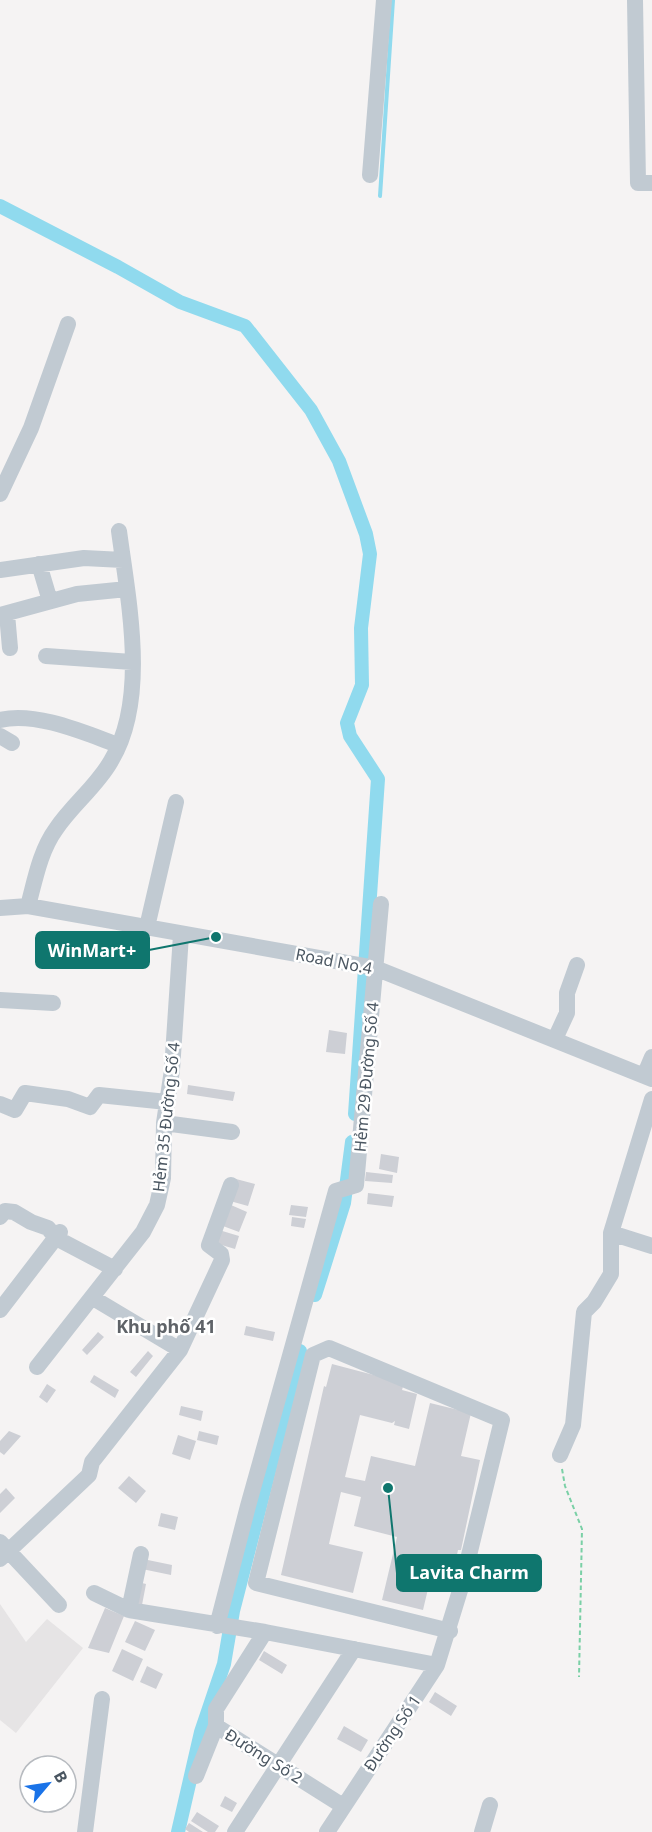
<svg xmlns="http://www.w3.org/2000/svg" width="652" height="1832" font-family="'Noto Sans',sans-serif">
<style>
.education{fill:#e6e4e5}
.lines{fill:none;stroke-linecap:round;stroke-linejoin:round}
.stream{stroke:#90daee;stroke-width:4}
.canal{stroke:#90daee;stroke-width:14}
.building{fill:#cdcfd5}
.path{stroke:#7ad0a6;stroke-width:2;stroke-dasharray:4.5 3;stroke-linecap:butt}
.minor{stroke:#c1cad2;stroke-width:16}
.labels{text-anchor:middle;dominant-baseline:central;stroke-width:5;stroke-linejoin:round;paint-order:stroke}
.street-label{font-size:16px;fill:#4a5661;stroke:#fff}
.neighbourhood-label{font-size:18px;font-weight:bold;fill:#5f6368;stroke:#fff}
.leader{fill:none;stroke:#0f766e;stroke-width:2}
.callout-dot{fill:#0f766e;stroke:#fff;stroke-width:2}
.callout{fill:#0f766e;stroke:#0f766e;stroke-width:2}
.callout-label{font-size:18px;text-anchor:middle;font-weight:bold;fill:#fff}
</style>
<rect width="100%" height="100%" fill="#f5f3f3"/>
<path class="education" d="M0 1604 26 1642 47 1619 83 1648 16 1733 0 1720Z"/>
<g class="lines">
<path class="stream" d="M380 196 393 0"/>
<path class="canal" d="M0 206 118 267 180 302 245 326 311 410 339 461 366 534 370 554 361 628 362 685 347 723 350 736 378 779 355 1114
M315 1295 344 1203 352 1142
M178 1832 201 1732 224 1664 233 1611 300 1351"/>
</g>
<path class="building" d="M329 1030 347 1033 345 1054 326 1052Z
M188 1085 235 1092 233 1101 187 1094Z
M381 1154 399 1157 397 1173 379 1169Z
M366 1172 393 1175 392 1183 365 1181Z
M236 1179 255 1184 248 1206 230 1201Z
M368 1193 394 1196 392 1207 367 1204Z
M231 1205 247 1212 239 1232 223 1226Z
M291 1205 308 1207 306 1217 289 1215Z
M292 1217 306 1219 304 1228 291 1226Z
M219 1230 239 1236 235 1249 215 1243Z
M246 1326 275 1332 273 1341 244 1335Z
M98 1332 104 1337 87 1355 82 1350Z
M148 1351 153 1356 136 1377 130 1372Z
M332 1364 404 1383 402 1390 417 1394 409 1429 394 1425 395 1421 392 1423 360 1415 345 1477 365 1481 371 1456 415 1466 430 1403 471 1413 461 1456 480 1460 461 1550H458L453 1573 433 1568 423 1610 382 1600 397 1537 354 1526 361 1497 341 1492 329 1544 363 1552 353 1593 281 1575 324 1386 326 1387Z
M94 1375 119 1390 115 1398 90 1382Z
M47 1384 56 1390 47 1403 39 1397Z
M181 1406 203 1411 201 1421 179 1415Z
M9 1431 21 1436 4 1455 0 1452V1441Z
M199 1431 219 1436 217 1445 197 1440Z
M178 1435 196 1441 190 1460 172 1454Z
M129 1476 146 1491 136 1503 118 1488Z
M6 1488 15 1498 0 1513V1494Z
M161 1513 178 1517 175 1530 158 1526Z
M143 1559 172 1565 171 1575 142 1569Z
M138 1582 146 1584 142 1605 133 1604Z
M105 1608 124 1616 109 1653 88 1648Z
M135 1621 155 1630 145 1651 125 1642Z
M122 1649 143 1659 133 1681 112 1671Z
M264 1651 287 1665 282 1674 259 1660Z
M147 1666 163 1674 156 1689 140 1682Z
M435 1692 457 1706 451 1716 429 1702Z
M344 1726 368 1740 361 1752 337 1739Z
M225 1796 237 1803 232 1812 220 1806Z
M197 1812 219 1826 215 1832H208L191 1821Z
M189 1823 203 1832H189L185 1829Z"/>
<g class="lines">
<path class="path" d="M562 1469 565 1486 582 1529 579 1677"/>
<path class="minor" d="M635 0 638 183H652
M370 175 384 0
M0 494 31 428 68 324
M39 564 50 601
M0 570 84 558 123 560
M7 614 10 648
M0 615 77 594 127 589
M46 656 132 662
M0 720C35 711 85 733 118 745
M0 736 12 743
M28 906C35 880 40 851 56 829 72 805 97 786 111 761 149 699 128 599 119 531
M0 908 28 906 375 968 652 1079
M147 927 176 802
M0 1000 53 1003
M555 1039 567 1013V993L577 965
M644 1076 652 1057
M0 1104 15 1110 25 1093 68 1099 90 1107 99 1095 167 1102
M164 1123 232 1132
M0 1217 5 1211 14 1212 31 1222 48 1228 56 1238 115 1269
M611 1233 652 1246
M93 1298 180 1350
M0 1310 60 1232
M37 1367 143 1232 157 1205 163 1178 164 1123 172 1070 181 935
M560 1455 573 1425 584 1312 594 1302 611 1274V1233L652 1099
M0 1542 59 1605
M141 1554 129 1610 265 1632 437 1665
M0 1559 89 1475 92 1462 180 1350 222 1260 221 1254 209 1245 231 1185
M94 1593 129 1610
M217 1626 248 1506 336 1191 356 1185 381 904
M265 1632 216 1709V1726L343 1806
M196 1776 216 1726
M85 1832 102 1699
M235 1832 354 1649
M327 1832 437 1665 462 1584 502 1420 329 1348 313 1355 256 1583 450 1631
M482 1832 490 1805"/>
</g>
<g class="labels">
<g class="street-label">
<text transform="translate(334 961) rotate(11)">Road No.4</text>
<text transform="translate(366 1077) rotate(-85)">Hẻm 29 Đường Số 4</text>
<text transform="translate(166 1117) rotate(-84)">Hẻm 35 Đường Số 4</text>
<text transform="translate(392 1733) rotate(-56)">Đường Số 1</text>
<text transform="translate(264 1756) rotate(32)">Đường Số 2</text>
</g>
<g class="neighbourhood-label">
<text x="166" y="1326">Khu phố 41</text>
</g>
</g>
<path class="leader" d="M216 937L149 950M388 1488L397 1573"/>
<g class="callout-dot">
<circle cx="216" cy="937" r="6"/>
<circle cx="388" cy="1488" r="6"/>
</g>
<g class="callout">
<rect x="36" y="932" width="113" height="36" rx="6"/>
<rect x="397" y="1555" width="144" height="36" rx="6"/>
</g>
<g class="callout-label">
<text x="92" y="957">WinMart+</text>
<text x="469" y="1579">Lavita Charm</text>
</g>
<g transform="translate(48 1784) rotate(61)"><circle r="28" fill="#ffffff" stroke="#b7bbc0" stroke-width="1.5"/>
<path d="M0-4.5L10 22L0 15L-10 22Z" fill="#1a73e8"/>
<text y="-9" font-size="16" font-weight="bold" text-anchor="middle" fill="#4a5661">B</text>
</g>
</svg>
